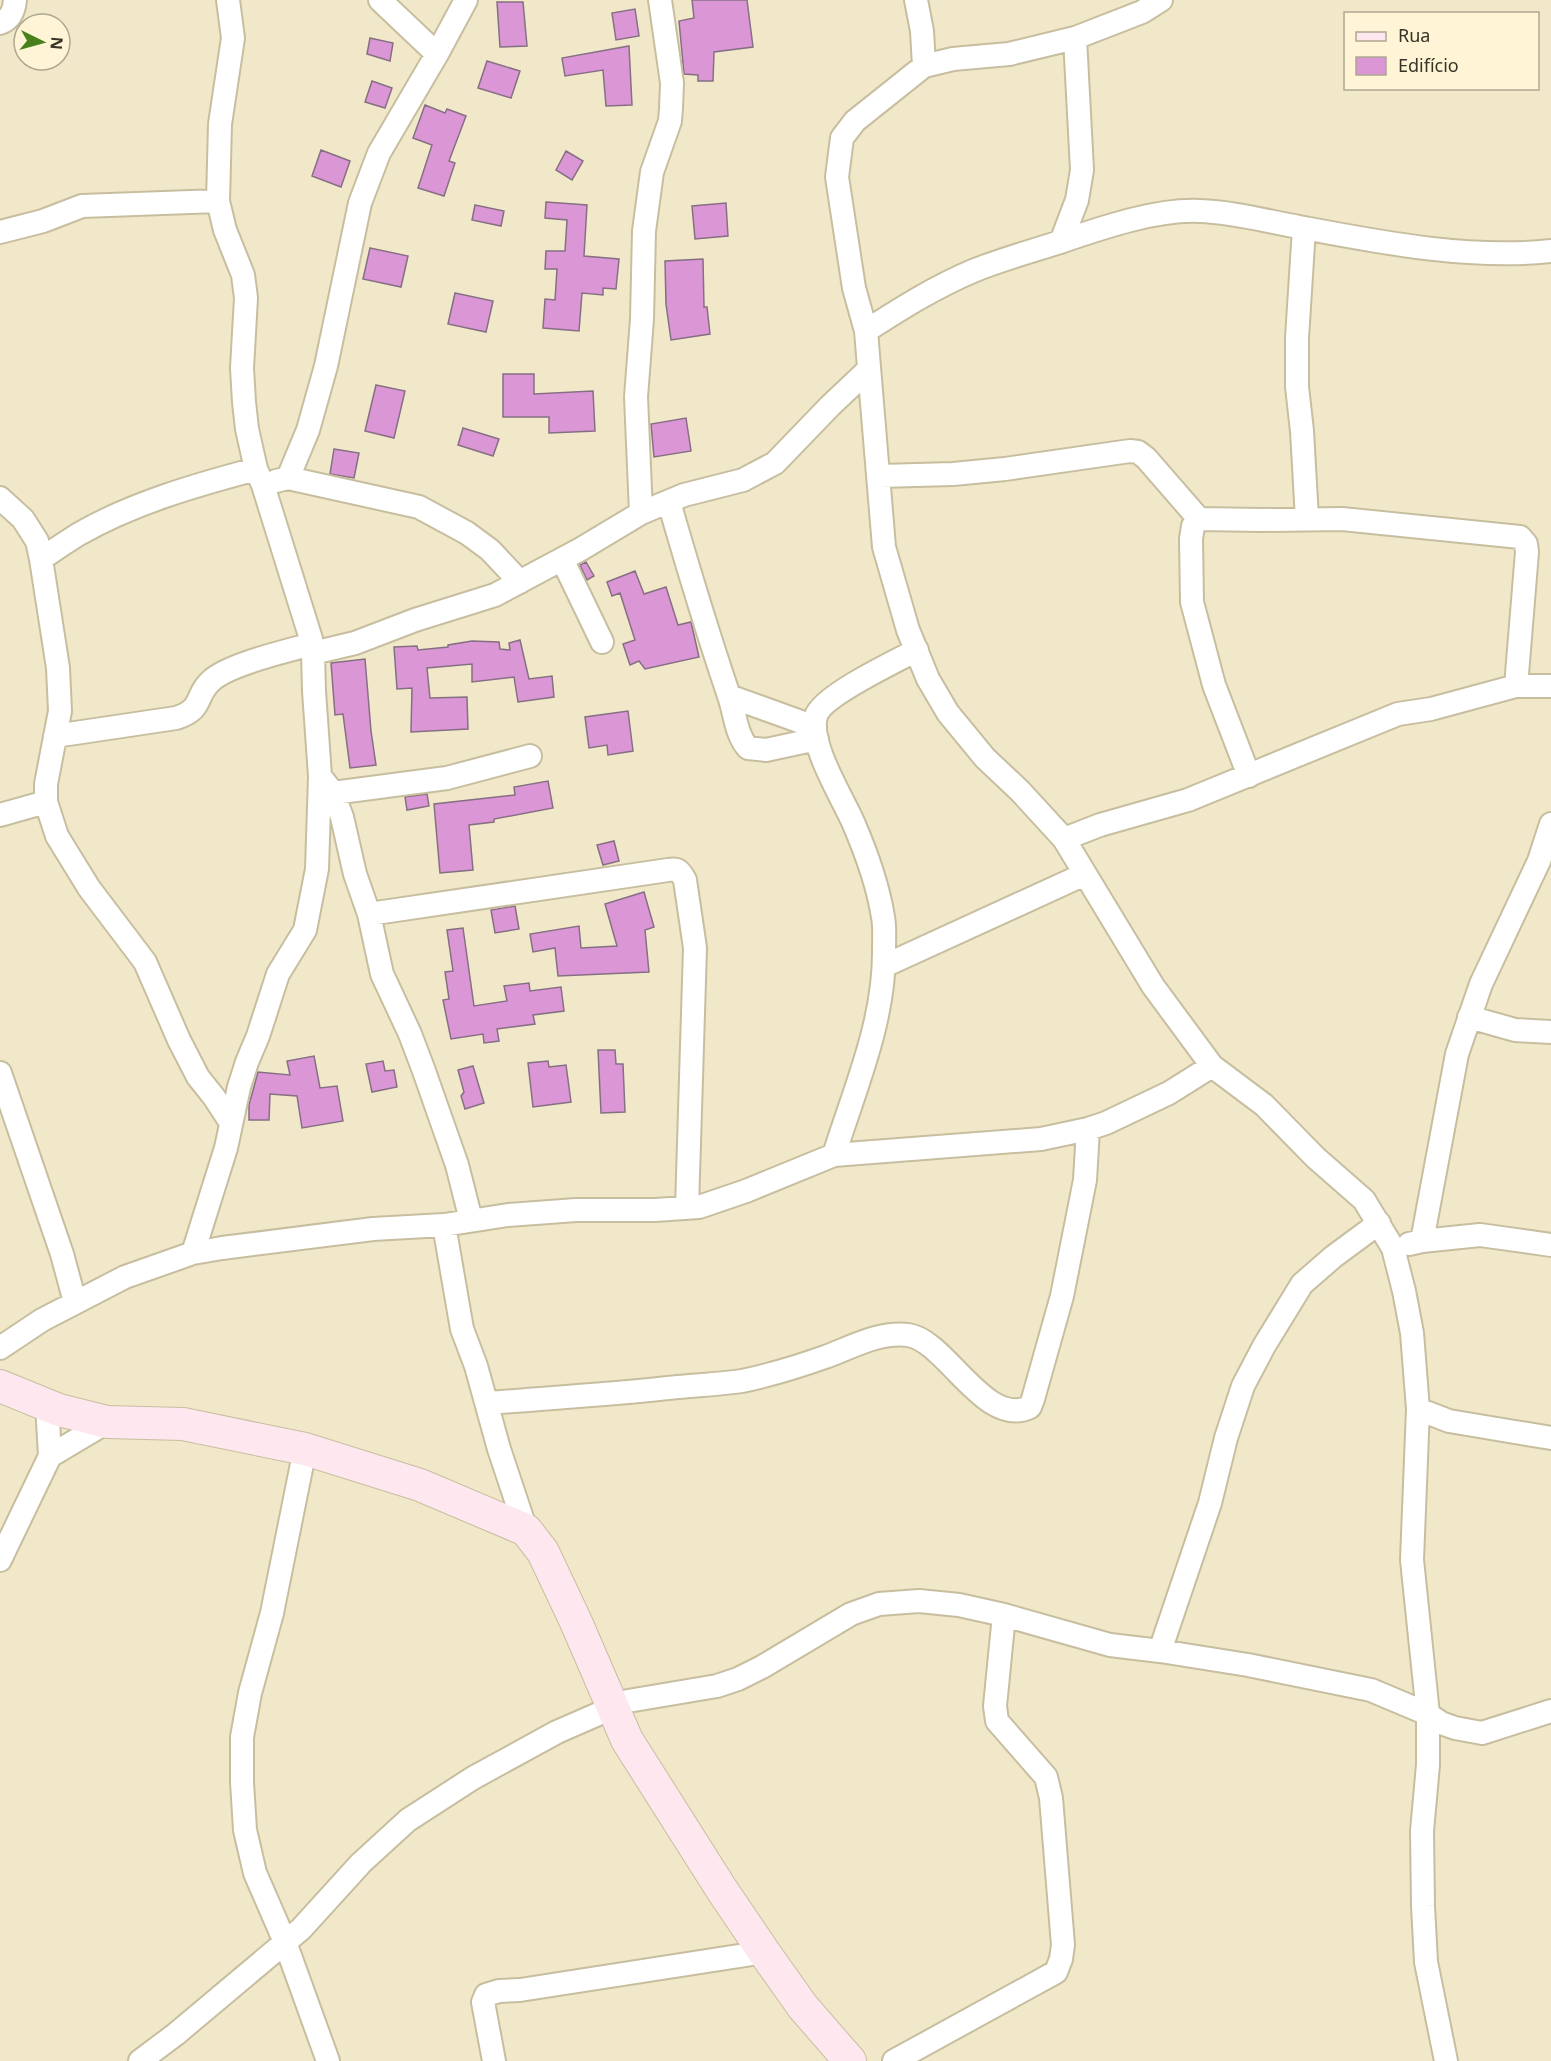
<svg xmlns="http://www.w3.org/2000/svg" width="1551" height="2061" font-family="'Noto Sans',sans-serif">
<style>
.building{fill:#db96d6;stroke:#866f83;stroke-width:1.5}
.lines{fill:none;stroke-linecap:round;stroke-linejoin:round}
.street-casing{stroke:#c7bea0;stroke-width:26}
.secondary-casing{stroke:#c7bea0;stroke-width:34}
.street{stroke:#fff;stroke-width:22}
.secondary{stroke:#fee7ee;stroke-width:32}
</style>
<rect width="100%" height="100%" fill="#f1e8c9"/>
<path class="building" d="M692 0H747L753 47 714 52 713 81H698V75L684 74 679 21 694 18Z
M497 2H523L527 46 500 47Z
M635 9 639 36 616 40 612 13Z
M370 38 393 43 390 61 367 54Z
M629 46 632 105 606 106 603 70 565 76 562 58Z
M487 61 520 71 511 98 478 88Z
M372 81 392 88 385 108 365 102Z
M425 105 445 113 447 109 466 116 449 161 455 163 444 196 418 188 432 145 413 138Z
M321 150 350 161 341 187 312 176Z
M566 151 583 161 572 180 556 170Z
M546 202 587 205 584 256 619 259 616 289 603 288V295L582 293 579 331 543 328 545 299 555 300 557 269H545L546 251H565L567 220 545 218Z
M726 203 728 236 695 239 692 206Z
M475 205 504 211 501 226 472 220Z
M370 248 408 256 401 287 363 279Z
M703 259 704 307H707L710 334 671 340 666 304 665 261Z
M455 293 493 301 486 332 448 324Z
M503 374H534V394L593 391 595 431 549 433V417H503Z
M376 385 405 391 394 438 365 431Z
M686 418 691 451 654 457 651 424Z
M463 428 499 439 493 456 458 445Z
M334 449 359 453 354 478 330 474Z
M586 562 594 576 587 580 580 565Z
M635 571 644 594 666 587 678 625 691 622 699 657 645 669 639 661 630 665 623 644 635 640 620 593 612 596 607 582Z
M520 640 529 679 552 676 554 697 518 702 514 677 472 682V664L427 668 430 698 467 697 468 729 411 732 412 688 397 689 394 647 417 646 418 650 448 647V645L472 641 499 642 500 649 510 650 509 643Z
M365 659 371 731 376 765 350 768 343 714 335 715 331 663Z
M628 711 633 751 608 755 607 745 589 748 585 717Z
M548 781 553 808 494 819V822L469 825 473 870 440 873 434 804 515 795 514 787Z
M427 794 429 806 407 810 405 797Z
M614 841 619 861 603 865 597 845Z
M644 892 654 927 645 930 649 972 558 976 555 948 533 952 530 934 579 926 581 948 617 946 605 904Z
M515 906 519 929 495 933 491 910Z
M463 928 474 1006 507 1001 504 986 529 983 530 991 561 987 564 1011 533 1015 535 1024 497 1029 499 1041 484 1043 483 1034 451 1039 443 1000 449 999 445 972 453 971 447 930Z
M598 1050H615L616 1064H623L625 1112 601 1113Z
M314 1056 320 1088 337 1086 343 1121 302 1128 297 1096 270 1094 269 1120H249V1105L258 1072 290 1075 287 1061Z
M383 1061 385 1071 394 1070 397 1087 372 1092 366 1064Z
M548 1061 549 1067 566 1065 571 1102 533 1107 528 1063Z
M473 1066 484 1103 465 1109 461 1096 464 1092 458 1070Z"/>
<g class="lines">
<defs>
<path id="street" d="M380 0 437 54
M916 0 922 31 924 66
M1161 0 1142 12 1075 38 1009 54 953 59 924 66 855 121 842 138 837 177 854 288 866 331 884 547 908 630 928 679 948 713 985 758 1020 791 1064 839 1153 986 1212 1066 1264 1105 1316 1158 1364 1200 1393 1248 1404 1291 1412 1333 1418 1409 1412 1560 1428 1714V1765L1422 1831 1423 1906 1426 1962 1446 2061
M0 23C11 19 14 11 15 0
M1304 228 1297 338V387L1302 431 1307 519
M0 232 43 221 82 206 218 201
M1061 242 1077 200 1082 170 1075 38
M866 331C900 309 935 287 973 271 1002 259 1033 251 1063 241 1104 227 1157 209 1200 211 1233 212 1266 221 1299 227 1379 242 1469 260 1551 251
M879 476 953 474 1005 469 1130 451 1138 452 1146 458 1199 519
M288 478 308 430 326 366 360 203 379 153 437 54 466 0
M276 481 288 478 419 507 467 533 490 550 520 582
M0 498 23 519 37 541 41 559 58 668 60 711 46 784V802L57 836 89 888 145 962 179 1040 198 1077 214 1097 231 1123
M669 502C688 568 707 631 729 696 735 713 736 735 748 748L766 750 817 739
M641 513 636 397 642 319 644 231 652 172 670 121 671 108 672 83 660 0
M41 559C53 551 66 542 79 534 133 503 196 485 256 469
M562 559 602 642
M313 653 355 643 415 620 495 595 581 549 641 513 684 495 743 480 775 463 830 406 868 370
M729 696 815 727
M55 736 176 718C205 709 194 695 212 680 230 664 287 651 312 644
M320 776 333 793 342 817 355 874 369 914 382 974 410 1034 424 1071 457 1165 471 1220
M1249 776 1214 685 1192 602 1191 539 1193 526 1199 519 1261 520 1342 519 1520 537 1526 544 1527 552 1516 686
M333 793 447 778 530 756
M0 815 46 802
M1064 839 1100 825 1188 800 1398 714 1431 709 1516 686H1551
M369 914 668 870C678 868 680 871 685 880L695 948 687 1208
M884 966 1085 874
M1469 1017 1515 1030 1551 1032
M0 1073 62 1254 75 1302
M834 1155C855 1088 885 1021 884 949 884 939 885 927 883 917 878 885 866 852 853 822 842 797 808 743 816 716 822 696 896 661 917 650
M444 1225 462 1329 476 1366 499 1449 526 1530
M1422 1241 1457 1054 1481 984 1539 861 1551 824
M1409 1244 1422 1241 1480 1235 1551 1245
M193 1253 226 1148 239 1087 247 1062 258 1036 278 974 305 930 317 869 320 776 314 691 313 653 311 639 263 485 256 469 247 429 244 402 242 368 246 298 243 275 225 230 218 201 220 124 233 38 228 0
M0 1348 42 1320 125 1277 193 1253 222 1248 373 1229 444 1225 508 1215 576 1210H655L699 1207 746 1191 834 1155 1041 1139 1088 1129 1106 1123 1169 1093 1212 1066
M488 1403C551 1398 615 1394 678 1387 699 1385 721 1384 742 1381 770 1375 797 1367 825 1357 850 1348 880 1331 908 1335 946 1340 985 1429 1030 1407L1033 1399 1062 1296 1085 1180 1088 1129
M1418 1409 1449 1421 1551 1438
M305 1449 272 1613 250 1693 242 1737V1782L245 1830 255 1873 285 1942 328 2061
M50 1456 107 1422
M0 1560 50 1456 47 1404
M1160 1651 1210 1503 1226 1438 1243 1386 1264 1346 1302 1284 1333 1257 1379 1223
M140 2061 176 2034 301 1929 361 1863 408 1820 473 1778 557 1732 628 1701 717 1686 738 1679 762 1667 851 1614 879 1604 919 1601 959 1605 1004 1615 1110 1645 1160 1651 1248 1665 1371 1690 1428 1714 1441 1723 1455 1728 1482 1733 1551 1711
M494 2061 483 2002 486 1995 499 1991 520 1990 764 1952
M894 2061 1056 1972 1061 1959 1063 1945 1051 1798 1046 1777 997 1721 995 1706 1004 1615"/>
<path id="secondary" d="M0 1386 59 1410 107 1422 183 1424 305 1449 420 1485 526 1530 543 1552 576 1622 627 1740 722 1890 764 1952 803 2007 850 2061"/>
</defs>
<use href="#street" class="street-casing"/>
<use href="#secondary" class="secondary-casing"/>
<use href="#street" class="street"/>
<use href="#secondary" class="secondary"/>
</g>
<rect x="1344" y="12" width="195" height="78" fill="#fff5d6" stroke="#afa790" stroke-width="1.5"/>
<rect x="1356" y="32" width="30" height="9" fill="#fee7ee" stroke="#afa790" stroke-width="1.5"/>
<text x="1398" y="42" font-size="18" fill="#373327">Rua</text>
<rect x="1356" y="57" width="30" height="18" fill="#db96d6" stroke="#afa790" stroke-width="1.5"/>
<text x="1398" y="72" font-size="18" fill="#373327">Edifício</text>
<g transform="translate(42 42) rotate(95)"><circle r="28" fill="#fff5d6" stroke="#afa790" stroke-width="1.5"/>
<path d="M0-4.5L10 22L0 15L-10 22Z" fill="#488019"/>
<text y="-9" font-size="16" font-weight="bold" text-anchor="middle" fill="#373327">N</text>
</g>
</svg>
